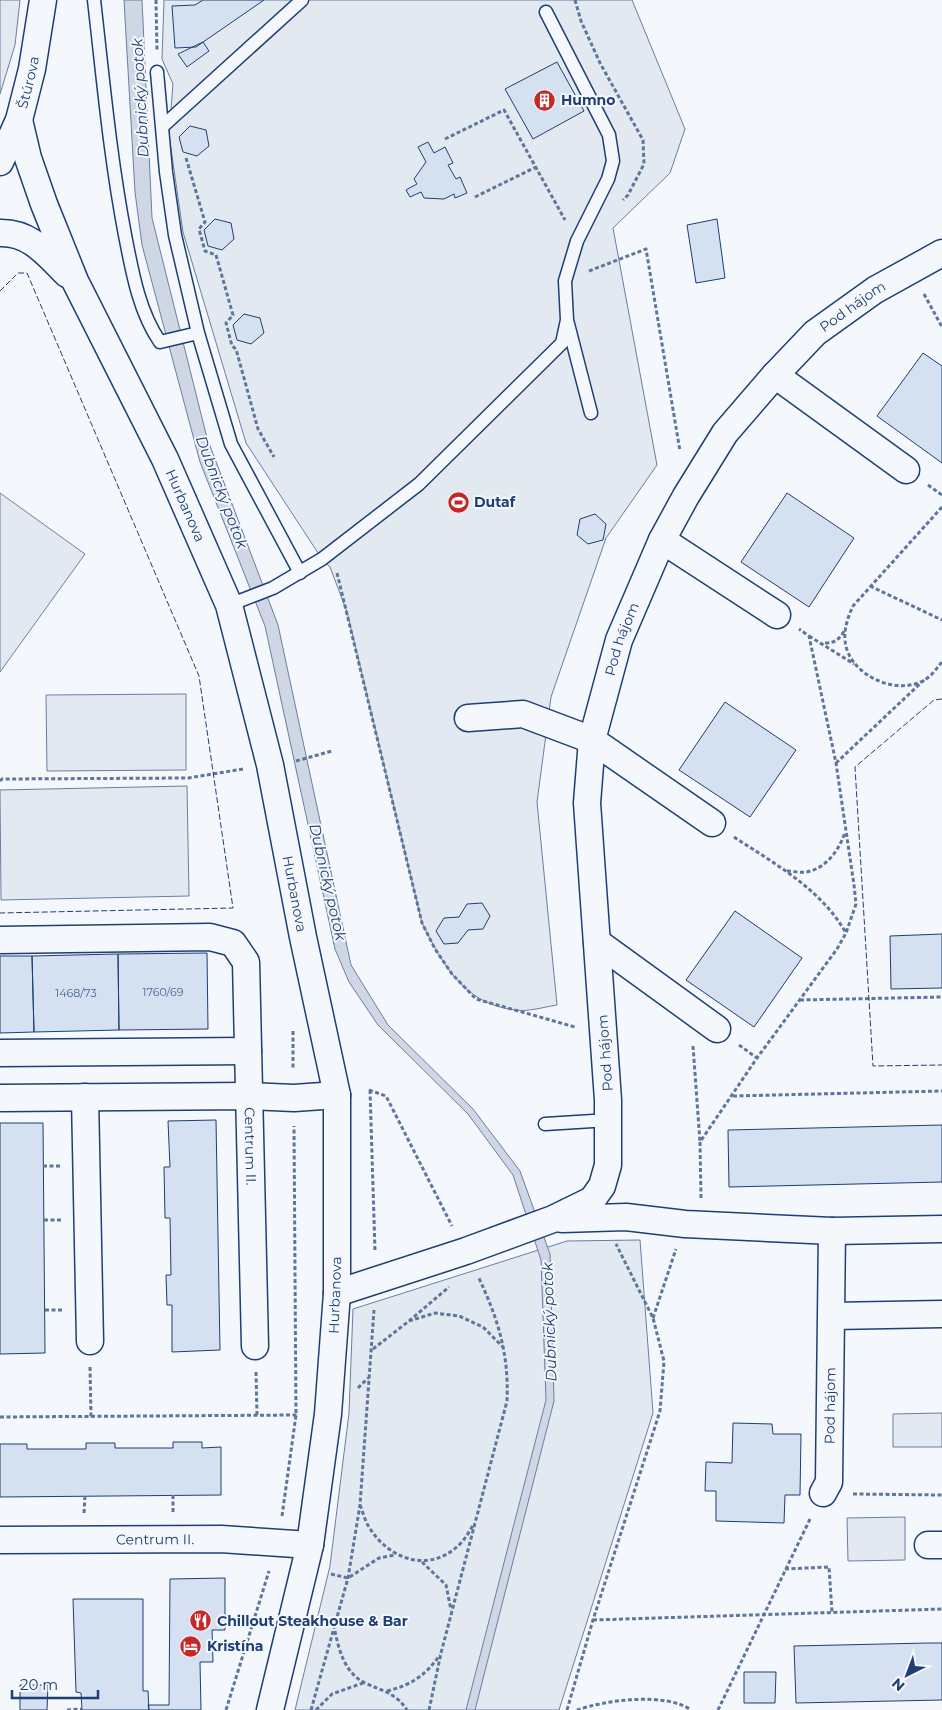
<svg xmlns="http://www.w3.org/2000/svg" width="942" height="1710" font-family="Montserrat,sans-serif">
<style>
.green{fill:#e3e9f0;stroke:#687fa3}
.water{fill:#cfd7e4;stroke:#687fa3}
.building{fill:#d5e0f0;stroke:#1d3f73}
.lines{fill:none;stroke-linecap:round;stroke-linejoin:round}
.service-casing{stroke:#1d3f73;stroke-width:15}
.minor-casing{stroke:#1d3f73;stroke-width:29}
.path{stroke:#5e769c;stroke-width:3;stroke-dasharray:4 2.5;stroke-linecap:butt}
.service{stroke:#f4f7fb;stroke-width:12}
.minor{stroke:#f4f7fb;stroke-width:26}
.fence{stroke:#1d3f73;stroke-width:1;stroke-dasharray:6 2.5;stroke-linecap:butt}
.labels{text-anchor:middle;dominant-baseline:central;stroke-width:4;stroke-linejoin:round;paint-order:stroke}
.number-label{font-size:11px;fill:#4b6792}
.street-label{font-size:14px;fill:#1d3f73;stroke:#f4f7fb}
.poi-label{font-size:14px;font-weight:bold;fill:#1d3f73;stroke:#f4f7fb;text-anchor:start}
.water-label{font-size:15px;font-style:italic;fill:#1d3f73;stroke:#f4f7fb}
</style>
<rect width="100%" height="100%" fill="#f4f7fb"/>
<path class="green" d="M0 0H20L15 45 0 94Z
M164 0H632L685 129 670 173 613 228 657 465 606 538 551 697 537 802 557 1005C544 1007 528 1012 515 1010 464 1004 443 965 422 923L347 612 330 567 322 559 246 443 183 232 169 135 173 84 162 59Z
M0 493 85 554 0 672Z
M186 694V770L47 771 46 695Z
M187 786 189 896 1 900 0 790Z
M640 1240 653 1413 559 1710H295L330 1566 349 1413 353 1309 567 1241Z
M942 1413V1447H893V1414Z
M905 1517V1560L848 1561 847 1518Z"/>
<path class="water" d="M124 0H142L152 218 207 438 278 625 351 965 388 1025 473 1109 520 1171 550 1254 554 1401 475 1710H466L546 1400 541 1260 513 1175 468 1114 378 1025 349 982 335 949 265 626 200 462 142 245 135 192Z"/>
<path class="building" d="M203 0H264L196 47 175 48 172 6 195 5Z
M203 42 209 51 187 67 178 54Z
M557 62 584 111 533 139 505 89Z
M190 126 206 130 209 146 197 156 183 152 179 137Z
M428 142 434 153 445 147 453 163 448 165 456 179 460 177 467 193 455 198 454 194 444 199 424 198 421 192 410 197 406 190 417 184 414 179 426 162 418 147Z
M215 219 231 223 234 239 222 250 208 246 204 230Z
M717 219 725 278 696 283 687 225Z
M244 314 260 318 264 333 251 344 237 340 233 325Z
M923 353 942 366V463L877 416Z
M787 493 854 538 809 607 741 562Z
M595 514 606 524 603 540 588 544 577 535 580 519Z
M725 702 796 750 750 817 679 770Z
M482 903 490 916 483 929 468 930 458 943 444 944 436 931 444 918 459 917 467 904Z
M735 911 802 958 754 1027 686 980Z
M942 934V988L891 989 890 936Z
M207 953 208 1029 119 1030 118 954Z
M118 954 119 1030 34 1032 32 956Z
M0 956H32L34 1032 0 1033Z
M216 1120 220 1350 172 1352V1305H167L166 1275H171L170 1218H165L164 1167H170L168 1121Z
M0 1123H43L45 1353 0 1354Z
M942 1125V1182L729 1187 728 1130Z
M733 1423 772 1424 773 1434H801L800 1495H785L784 1523 716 1521V1491H705L706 1462 732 1463Z
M173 1442H202V1448L221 1447V1495L0 1497V1444H27V1449H86V1443H115V1448H173Z
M225 1578V1630H212L213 1662H200L201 1710H149L148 1705H169L170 1579Z
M73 1599H143V1691H148L149 1710H82L81 1693 76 1692Z
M928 1643H942V1700L796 1703 794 1646Z
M744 1672H776L775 1703H744Z
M20 1685H48L47 1710H20Z"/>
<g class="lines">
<defs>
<path id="service" d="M94 0C103 78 110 157 125 235 132 271 139 312 160 342L198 333
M546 12 609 135 613 161 608 179 577 241 565 281 567 320 591 413
M157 72 166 172 175 235 198 333 231 444 300 573
M163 126 302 0
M229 605 273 588 322 559 419 484 562 343 567 320
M545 1124 609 1120"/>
<g id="minor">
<path id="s1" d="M19 120 28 158 44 204 75 281 165 459 229 605 270 765 303 937 337 1095V1293L328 1414 310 1545 270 1710"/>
<path id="s2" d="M0 162 19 120 32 69 43 0"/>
<path d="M0 233C30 232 47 254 67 274"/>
<path d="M775 375 906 470"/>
<path d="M662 540 777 615"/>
<path d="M468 718 523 714 592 740 712 823"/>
<path id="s3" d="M0 940 210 937 233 943 246 962 255 1346"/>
<path d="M597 942 717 1029"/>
<path d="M0 1053 248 1051"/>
<path d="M85 1097 90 1341"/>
<path d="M0 1098 249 1096 294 1098 337 1095"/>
<path d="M562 1219 626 1217 685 1224 832 1231 942 1229"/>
<path id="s4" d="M337 1293 466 1251 553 1219 592 1200 602 1186 608 1165V1100L587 803 592 740 619 640 662 540 686 496 725 433 775 375 815 333 875 290 942 253"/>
<path d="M832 1316 942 1314"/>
<path id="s5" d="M823 1493 829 1482 832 1231"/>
<path id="s6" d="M0 1540 221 1539 310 1545"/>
<path d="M928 1545H942"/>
</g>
</defs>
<use href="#service" class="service-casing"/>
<use href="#minor" class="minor-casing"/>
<path class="path" d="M156 0 157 51
M575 0 581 21 600 63 643 140 644 164 628 195 623 200
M445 139 504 110 565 220
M186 158 205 222 199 229 205 251 216 255 233 315 226 323 232 346 236 349 258 429 274 457
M475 197 536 167
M589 271 646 249 680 451
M924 294 942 327
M928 485 942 495
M942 507 853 606C848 617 844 628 845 640 847 674 897 698 926 679 932 675 937 668 942 662
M337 573 422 923 435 949 452 974 476 999 575 1027
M870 586 942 620
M809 636 854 664
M825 643C836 643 839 639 845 630
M296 761 332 751
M836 763 924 680
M0 781 2 779 188 778 243 769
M734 837C775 864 821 889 846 933
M787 871C793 871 800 873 806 872 826 869 840 849 845 832
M800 1000 942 997
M293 1031V1070
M739 1045 757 1058
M693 1046 700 1142
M369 1090 386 1096 452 1226
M370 1090 375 1251
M733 1096 942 1091
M43 1166H60
M701 1198 700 1142 757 1058 837 949 846 933 856 904 854 885 836 763 809 636 799 629
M44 1220H61
M45 1310H62
M653 1318 676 1249
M409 1321 449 1287
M373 1349 409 1321 435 1313 459 1316 483 1327 504 1348
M90 1367 91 1417
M256 1372 257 1415
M358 1388 368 1378
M0 1417 297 1415
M853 1494 942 1495
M173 1495V1512
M360 1505C363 1512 365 1521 369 1527 389 1560 430 1574 460 1544 466 1538 470 1530 474 1524
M84 1513 85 1496
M282 1516 296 1415 294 1126
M422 1562 446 1585 451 1610
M785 1569 829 1567 832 1612
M331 1574 348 1578 379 1558 395 1555
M593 1620 942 1609
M335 1631C339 1651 345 1673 365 1683 382 1691 396 1693 407 1710
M387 1691C411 1685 425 1676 440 1655
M67 1710 82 1709
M226 1710 269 1571
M311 1710 348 1578 360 1505 374 1310
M316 1710 332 1694 363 1683
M429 1710 441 1653 507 1401C509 1353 498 1319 478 1276
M567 1710 593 1620 660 1411 664 1361 653 1318 616 1244
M577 1710C605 1700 666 1692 691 1710
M718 1710 811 1517"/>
<use href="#service" class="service"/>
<use href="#minor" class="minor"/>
<path class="fence" d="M0 291 18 273H27L199 676 233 908 0 913
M942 699 934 700 855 767 873 1066 942 1065"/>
</g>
<defs>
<symbol id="building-disc" viewBox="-11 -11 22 22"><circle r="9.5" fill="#c62828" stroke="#f4f7fb"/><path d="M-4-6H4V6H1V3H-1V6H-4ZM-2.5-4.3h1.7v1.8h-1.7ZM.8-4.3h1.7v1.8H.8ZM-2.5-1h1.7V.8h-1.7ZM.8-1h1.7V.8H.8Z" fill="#fff"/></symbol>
<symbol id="stadium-disc" viewBox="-11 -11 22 22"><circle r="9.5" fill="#c62828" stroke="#f4f7fb"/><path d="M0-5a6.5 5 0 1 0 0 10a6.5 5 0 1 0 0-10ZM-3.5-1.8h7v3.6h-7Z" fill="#fff"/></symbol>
<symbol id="restaurant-disc" viewBox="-11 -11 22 22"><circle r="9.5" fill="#c62828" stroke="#f4f7fb"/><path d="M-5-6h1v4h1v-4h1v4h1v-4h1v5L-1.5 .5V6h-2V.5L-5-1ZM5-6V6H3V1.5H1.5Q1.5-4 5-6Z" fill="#fff"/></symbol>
<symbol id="hotel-disc" viewBox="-11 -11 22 22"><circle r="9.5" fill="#c62828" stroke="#f4f7fb"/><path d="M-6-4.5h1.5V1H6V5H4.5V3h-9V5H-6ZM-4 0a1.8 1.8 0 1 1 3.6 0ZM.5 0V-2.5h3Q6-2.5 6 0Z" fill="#fff"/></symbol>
</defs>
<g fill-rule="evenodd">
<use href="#building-disc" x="532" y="88" width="25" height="25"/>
<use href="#stadium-disc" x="446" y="490" width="25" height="25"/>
<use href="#restaurant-disc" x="188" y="1608" width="25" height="25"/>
<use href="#hotel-disc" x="178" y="1634" width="25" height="25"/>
</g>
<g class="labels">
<g class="number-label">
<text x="163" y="992">1760/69</text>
<text x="76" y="993">1468/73</text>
</g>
<g class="street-label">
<text stroke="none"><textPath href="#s2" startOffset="85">Štúrova</textPath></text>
<text stroke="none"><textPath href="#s4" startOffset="1254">Pod hájom</textPath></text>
<text stroke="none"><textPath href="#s1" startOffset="421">Hurbanova</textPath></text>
<text stroke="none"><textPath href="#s4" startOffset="842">Pod hájom</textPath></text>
<text stroke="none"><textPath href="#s1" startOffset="826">Hurbanova</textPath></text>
<text transform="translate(605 1053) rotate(-94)">Pod hájom</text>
<text stroke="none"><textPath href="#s3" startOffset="441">Centrum II.</textPath></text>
<text transform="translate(335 1295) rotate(-88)">Hurbanova</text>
<text stroke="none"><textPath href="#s5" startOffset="89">Pod hájom</textPath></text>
<text stroke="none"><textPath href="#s6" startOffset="155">Centrum II.</textPath></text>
</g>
<g class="poi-label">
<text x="561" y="100">Humno</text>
<text x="474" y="502">Dutaf</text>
<text x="217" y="1621">Chillout Steakhouse &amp; Bar</text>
<text x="207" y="1646">Kristína</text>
</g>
<g class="water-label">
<text transform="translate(140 98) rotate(-93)">Dubnický potok</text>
<text transform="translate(222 492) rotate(69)">Dubnický potok</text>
<text transform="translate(328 882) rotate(77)">Dubnický potok</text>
<text transform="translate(549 1322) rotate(-92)">Dubnický potok</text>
</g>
</g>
<g transform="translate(907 1675) rotate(222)" stroke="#f4f7fb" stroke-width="4" paint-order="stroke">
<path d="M0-4L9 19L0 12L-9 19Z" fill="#1d3f73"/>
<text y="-8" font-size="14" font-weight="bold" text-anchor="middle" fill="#1d3f73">N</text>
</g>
<path d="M12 1690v8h86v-8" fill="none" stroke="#1d3f73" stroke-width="2.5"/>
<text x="20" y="1690" font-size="15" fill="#1d3f73" stroke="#f4f7fb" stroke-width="4" paint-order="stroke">20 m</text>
</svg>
